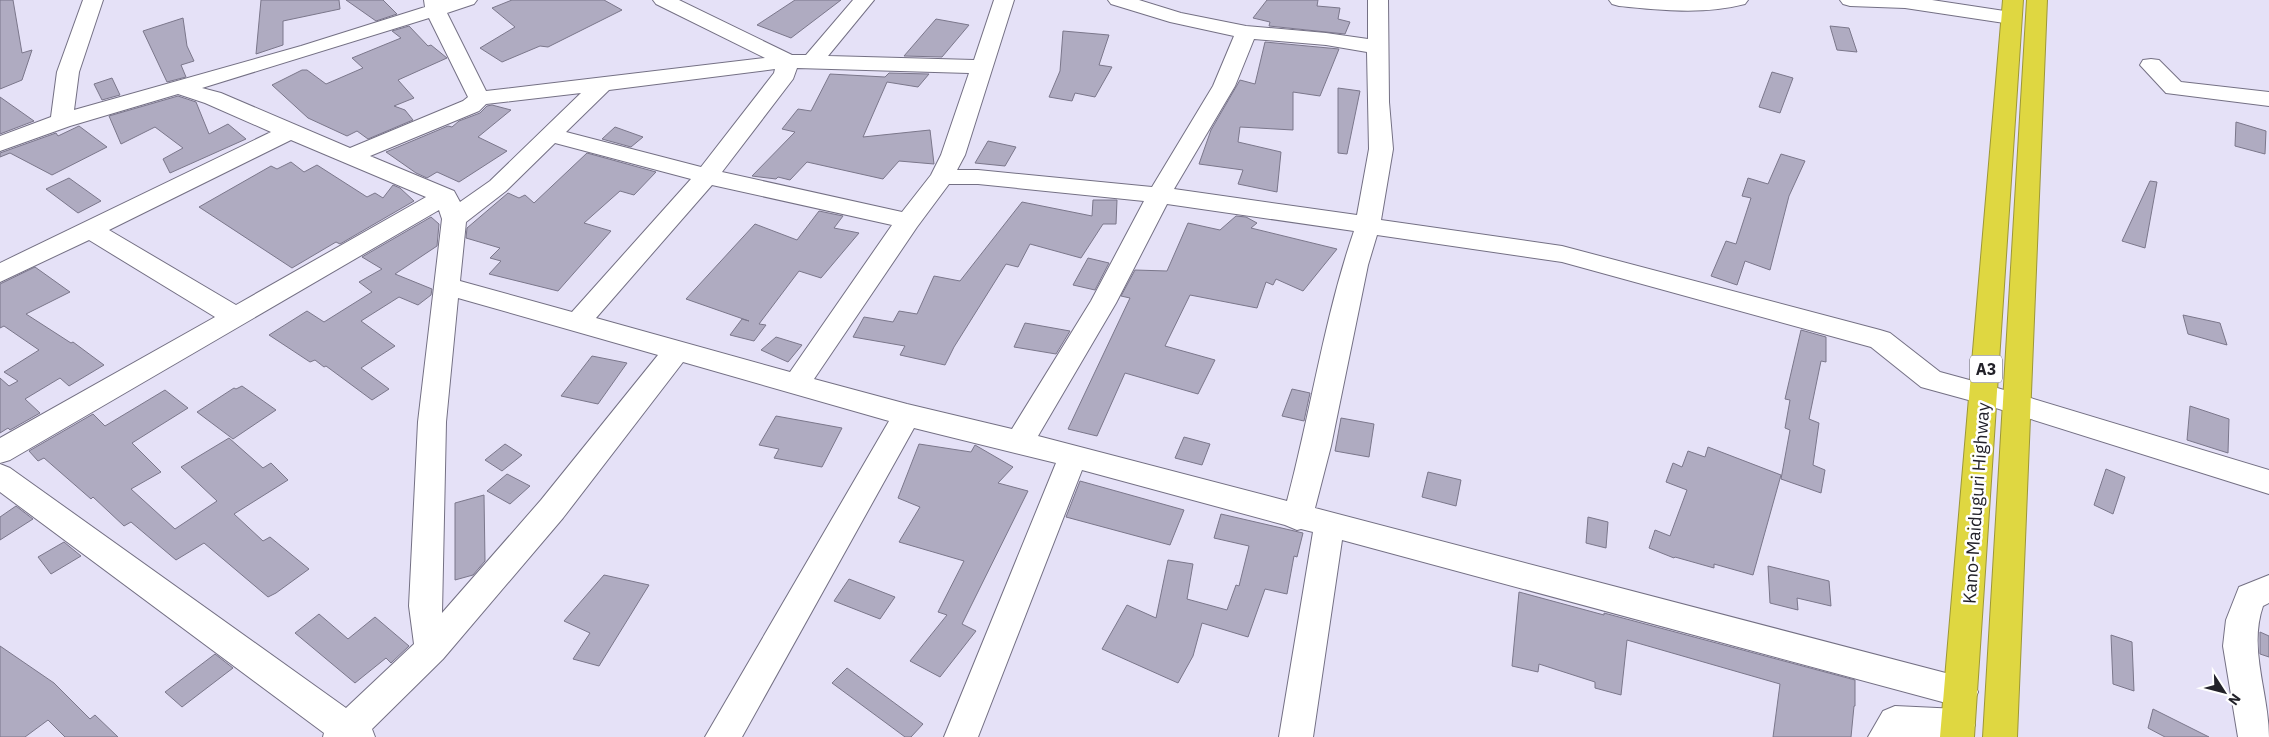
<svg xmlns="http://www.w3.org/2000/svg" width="2269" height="737" font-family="'IBM Plex Sans',sans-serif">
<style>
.building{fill:#afabc1;stroke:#7b778b}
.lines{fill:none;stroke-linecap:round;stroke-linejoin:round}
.minor-casing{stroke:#747084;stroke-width:2}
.highway-casing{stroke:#9d9739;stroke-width:2}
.minor{fill:#fff;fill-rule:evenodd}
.highway{fill:#dfd741;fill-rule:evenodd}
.labels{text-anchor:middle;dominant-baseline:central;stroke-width:5;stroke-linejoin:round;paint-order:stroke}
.shield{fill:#fff;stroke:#646469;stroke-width:1}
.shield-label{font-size:16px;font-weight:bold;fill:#222129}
.street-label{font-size:18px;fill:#222129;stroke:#fff}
</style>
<rect width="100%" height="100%" fill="#e5e1f7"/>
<path class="building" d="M0 0H13L22 53 32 50 22 80 0 89Z
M261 0H339L340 9 283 21V45L256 54Z
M346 0H383L397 14 376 21Z
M512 0H604L622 10 548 47 540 46 502 62 480 48 515 27 492 8Z
M795 0H841L791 38 757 25Z
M1267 0H1318L1317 6 1340 8 1338 19 1350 22 1345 34 1269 26 1270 22 1253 18Z
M183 18 187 46 194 61 181 65 186 77 167 82 143 31Z
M936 19 969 25 942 57 904 56Z
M409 26 428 46 431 45 447 58 398 80 414 98 394 106 405 110 413 120 368 139 357 131 347 136 308 118 272 85 302 70H307L326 84 363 68 352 58 401 38 392 31Z
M1830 26 1849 28 1857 52 1837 50Z
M1063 31 1109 35 1099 65 1112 67 1095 97 1075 93 1072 101 1049 97 1060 71Z
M1265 42 1339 49 1320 96 1293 92V130L1240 127 1238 142 1281 152 1277 192 1238 184 1243 170 1199 164 1211 130 1240 80 1255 84Z
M1772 72 1793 78 1780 113 1759 107Z
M889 73 929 74 918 87 887 82 863 137 930 130 934 164 899 161 883 179 807 162 790 180 778 177 776 179 752 176 795 132 782 129 798 109 811 111 830 74 885 77Z
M112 78 120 95 102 100 94 84Z
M1338 88 1360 91 1347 154 1338 153Z
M178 96 196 102 209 134 228 124 246 139 170 173 163 159 183 148 155 127 121 144 109 116Z
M0 97 34 121 0 134Z
M492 105 511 110 478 137 507 151 459 182 437 172 427 178 416 173 386 152 448 126 452 127 459 121 480 113 487 106Z
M2236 122 2266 131 2265 154 2235 146Z
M79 126 107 147 52 175 10 153 0 157V153L56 133 58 136Z
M615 127 643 137 631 147 602 139Z
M988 141 1016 147 1005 166 975 163Z
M587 153 656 172 634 195 620 191 584 223 611 231 558 291 489 274 501 261 490 258 500 248 466 238 467 228 508 193 519 198 525 195 534 203Z
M1781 154 1805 161 1789 196 1770 270 1745 261 1737 285 1711 276 1726 241 1736 244 1751 198 1742 196 1748 178 1768 184Z
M291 162 304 172 317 165 367 197 375 193 383 198 393 185 400 188 414 201 340 244 336 242 292 268 199 207 271 166 277 169Z
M69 178 101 201 78 213 46 189Z
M2150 181 2157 182 2145 248 2122 241Z
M1093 200H1117L1116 224H1103L1081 258 1030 244 1018 267 1006 264 954 347 945 365 900 355 905 346 853 337 864 317 893 322 899 311 917 314 934 276 960 281 1022 202 1092 216Z
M819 211 843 216 834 228 859 233 821 278 799 271 759 324 766 325 754 341 730 335 742 319 749 321 686 299 755 224 797 240Z
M1236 216 1246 217 1257 223 1251 228 1337 249 1303 291 1276 279 1273 285 1266 282 1257 308 1190 295 1165 346 1215 360 1198 394 1125 373 1097 436 1068 429 1130 298 1121 296 1135 270 1167 271 1188 223 1220 230Z
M431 217 439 224 437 246 395 274 432 289 431 295 418 305 399 297 361 321 395 346 361 368 389 389 372 400 326 366 324 367 315 360 310 362 269 335 307 311 324 322 372 292 359 282 382 269 362 257Z
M1088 258 1109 263 1095 290 1073 285Z
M35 267 70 292 26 314 71 343 73 342 104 365 69 386 60 378 25 399 40 413 10 430 8 428 0 433V378L9 386 18 381 4 372 39 350 4 326 0 328V284Z
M2183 315 2220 323 2227 345 2188 334Z
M1025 323 1070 331 1056 354 1014 347Z
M1801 330 1826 337V362L1821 361 1809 419 1819 423 1813 465 1825 470 1821 493 1781 479 1790 430 1785 428 1790 400 1785 399Z
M776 337 802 345 788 362 761 350Z
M592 356 627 363 598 404 561 396Z
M242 386 276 410 233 439 197 412 234 388 236 389Z
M1292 389 1310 393 1304 421 1282 416Z
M165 390 188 408 132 443 161 472 131 489 175 529 217 501 181 467 229 438 263 468 271 463 288 480 234 514 263 541 270 537 309 569 276 593 268 597 204 543 176 560 131 522 124 526 93 497 91 499 44 458 38 461 29 451 93 414 105 426Z
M2190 406 2229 419 2228 453 2187 440Z
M776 416 842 428 822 467 774 458 779 449 759 445Z
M1341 418 1374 424 1369 457 1335 451Z
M1184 437 1210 444 1202 465 1175 458Z
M505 444 522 455 502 471 485 460Z
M919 444 971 452 975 445 1013 467 998 483 1028 491 962 624 976 631 940 677 910 661 947 615 938 612 964 561 899 542 920 507 898 498Z
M1708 447 1781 475 1753 575 1714 564V568L1675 557 1674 558 1649 548 1655 530 1670 536 1687 490 1666 482 1673 463 1682 467 1688 451 1705 457Z
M2106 469 2125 477 2113 514 2094 505Z
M1428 472 1461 480 1456 506 1422 497Z
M507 474 530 486 510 504 487 491Z
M1080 481 1184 510 1170 545 1066 517Z
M484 495 485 561 473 575 455 580V503Z
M16 506 33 519 0 540V517Z
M1221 514 1303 533 1297 557 1294 556 1287 594 1265 589 1248 637 1202 623 1193 656 1178 683 1102 649 1127 605 1156 618 1168 560 1193 564 1187 599 1227 610 1236 585 1239 586 1249 546 1214 538Z
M1588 517 1608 522 1606 548 1586 543Z
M64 542 81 556 51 574 38 557Z
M1768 566 1829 581 1831 606 1797 598 1798 610 1770 603Z
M604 575 649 585 599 666 573 659 590 633 564 621Z
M849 579 895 597 880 619 834 601Z
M1519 592 1604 615V613L1855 680V706H1854L1851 737H1773L1780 684 1627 640 1621 695 1595 688V682L1539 664 1538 672 1512 666Z
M319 614 348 639 375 617 409 646 391 663 386 658 355 683 295 633Z
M2260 632 2269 636V657L2260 654Z
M2111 635 2132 642 2134 691 2113 684Z
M0 646 54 683 90 719 95 715 118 737H65L48 720 25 737H0Z
M215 654 233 668 182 707 165 692Z
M847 668 923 724 911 737H905L832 683Z
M2153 709 2209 737H2165L2148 728Z"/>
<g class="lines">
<defs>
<path id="minor" d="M83 0H103L79 72 74 110 301 46 425 7 424 0H477L474 4 447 13 486 91 765 58 656 4 653 0H679L792 55H806L853 0H874L828 56 974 60 994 0H1014L965 155 957 170H978L1152 187 1213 86 1234 36 1170 22 1111 4 1108 0H1139L1181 13 1246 26 1326 33 1368 39V0H1388L1389 102 1393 149 1381 220 1562 246 1880 330 1890 333 1940 372 1984 384 2269 470V494L1983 404 1921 387 1871 347 1562 262 1377 235 1368 265 1331 446 1315 508 1961 677 1973 681 1978 692 1973 703 1961 707 1342 540 1313 737H1279L1313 532 1301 529 1297 530 1285 525 1082 470 978 737H944L1056 463 914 428 742 737H705L889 421 683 362 563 518 443 659 372 729 375 737H323L324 733 0 492V464L10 468 346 708 414 644 409 606 418 422 442 219 439 210 10 460 0 463V438L215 317 89 240 0 282V263L271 132 205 103 178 94 70 126 0 151V136L51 117 57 72ZM429 18 468 97 463 101 350 148 221 93 202 88ZM1254 39 1326 45 1367 52 1369 149 1357 215 1174 189 1235 86ZM797 68 969 73 941 155 931 175 902 212 722 172 793 79ZM775 69 774 73 701 167 566 132 609 90ZM581 93 490 181 460 202 454 191 370 156 479 111 486 104ZM291 140 426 197 236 305 109 230ZM555 143 691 179 572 312 460 281 466 222 506 191ZM949 184H978L1144 201 1091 301 1012 429 907 404 814 379 917 227ZM712 185 892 225 790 372 596 318ZM1167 204 1354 231C1324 318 1311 411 1287 501L1038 436 1116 303ZM458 298 658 355 541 500 442 613 446 422Z
M1609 0H1748L1745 4C1702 15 1662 10 1619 6L1612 4Z
M1840 0H1932L2011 12 2018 14 2021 18 2018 22 2011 24 1905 8 1850 6 1843 4Z
M2151 59 2159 60 2181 82 2269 92V106L2166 93 2140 65 2143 60Z
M2269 575V603L2263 606C2248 649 2269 693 2269 737H2238L2223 646 2226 620 2239 587Z
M1895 706 1958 709 1970 714 1975 725 1969 737H1868L1883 711Z"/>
<path id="highway" d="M2003 0H2023L1974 737H1940Z
M2027 0H2047L2017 737H1983Z"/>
</defs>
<use href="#minor" class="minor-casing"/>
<use href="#highway" class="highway-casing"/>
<use href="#minor" class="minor"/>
<use href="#highway" class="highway"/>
</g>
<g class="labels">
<rect class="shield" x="1970" y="355.5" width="32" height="27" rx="4"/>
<g class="shield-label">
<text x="1986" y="369">A3</text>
</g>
<g class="street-label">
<text transform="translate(1976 503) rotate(-86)">Kano-Maiduguri Highway</text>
</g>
</g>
<g transform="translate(2224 692) rotate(126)" stroke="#ffffff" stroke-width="4" paint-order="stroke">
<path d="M0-4L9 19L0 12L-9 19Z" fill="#222129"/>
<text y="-8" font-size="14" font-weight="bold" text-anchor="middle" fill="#222129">N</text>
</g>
</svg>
